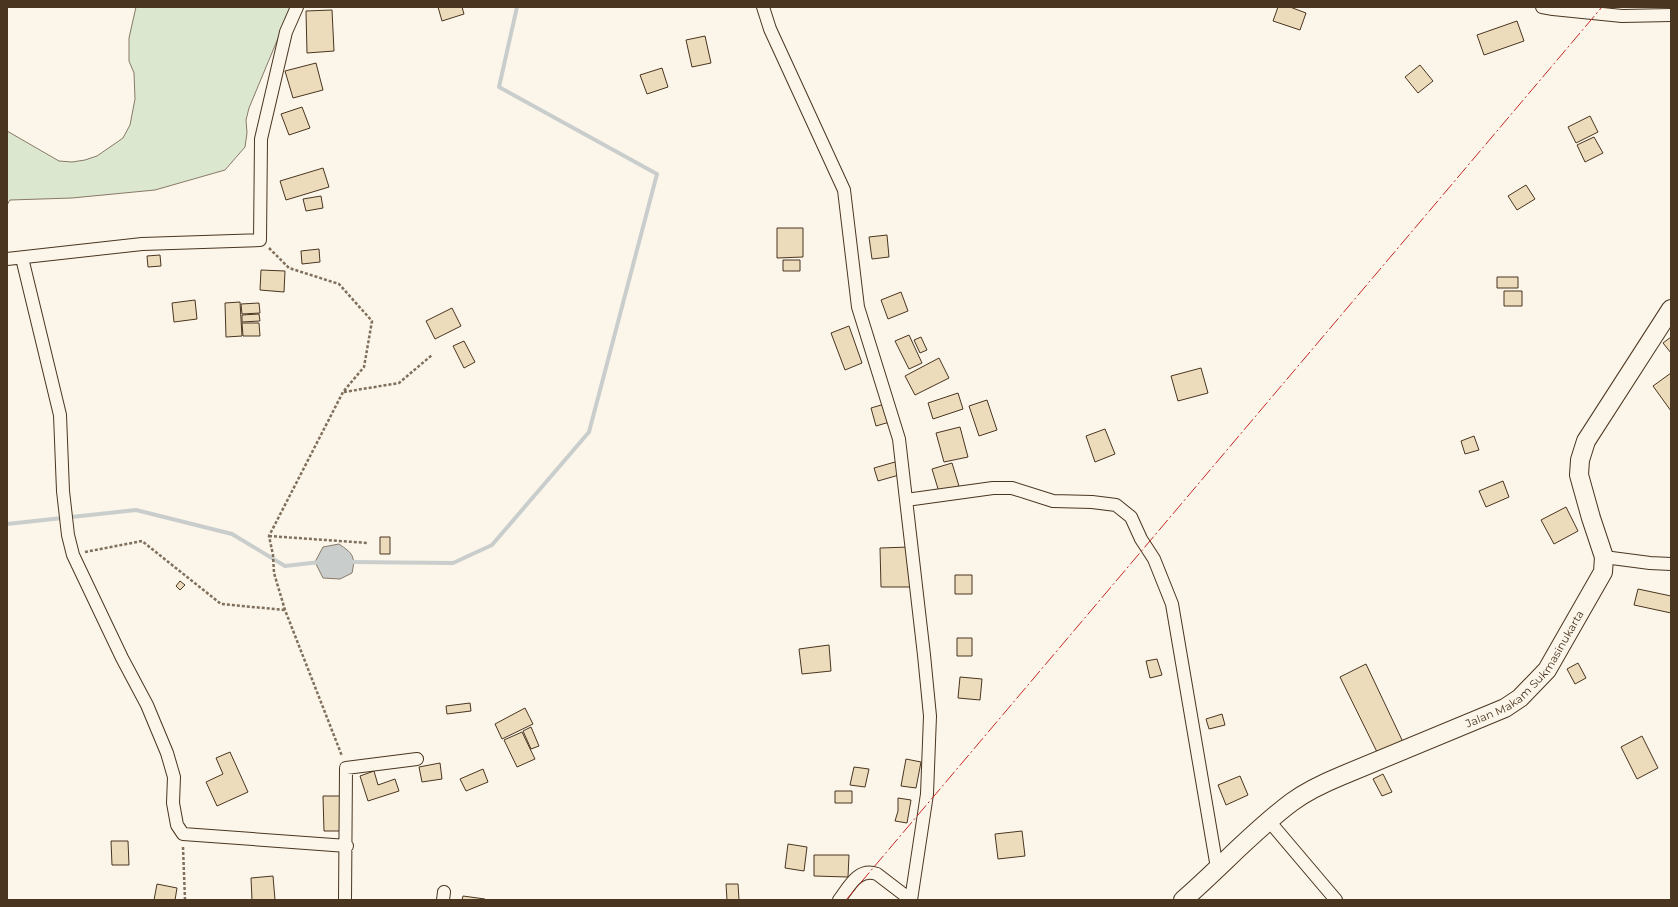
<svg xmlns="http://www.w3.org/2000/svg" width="1678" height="907" font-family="Montserrat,sans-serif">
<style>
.green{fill:#dce7d0;stroke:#887966}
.water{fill:#c9cecd;stroke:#887966}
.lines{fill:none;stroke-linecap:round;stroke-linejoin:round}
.stream{stroke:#c9cecd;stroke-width:4}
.building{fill:#ecdcbc;stroke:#4a3520}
.street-casing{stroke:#4a3520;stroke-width:14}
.secondary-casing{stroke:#4a3520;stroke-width:20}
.path{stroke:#7f6f5c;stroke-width:2.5;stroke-dasharray:3 2;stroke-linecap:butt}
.street{stroke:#fbf6e9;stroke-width:12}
.secondary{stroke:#fbf6e9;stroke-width:18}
.power{stroke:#c62828;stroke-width:1;stroke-dasharray:14 3 2 3;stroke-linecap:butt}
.labels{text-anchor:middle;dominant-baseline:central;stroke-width:3;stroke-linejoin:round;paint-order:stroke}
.street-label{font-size:11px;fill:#4a3520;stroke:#fbf6e9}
</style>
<rect width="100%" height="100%" fill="#fbf6e9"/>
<path class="green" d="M136 7H291L249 108 246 120 247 133 245 147 225 170 155 190 72 198 10 200 7 205V131L59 161 72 162 85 160 97 156 123 138 130 125 135 99 134 73 129 61V38Z"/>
<path class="water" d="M339 544C352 553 356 556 352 573L340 579 323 578 315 562 323 547Z"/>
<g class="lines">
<path class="stream" d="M7 524 136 510 232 534 285 566 320 562
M350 562 453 563 492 545 589 432 657 174 499 87 517 7"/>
</g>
<path class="building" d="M438 7H462L464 14 442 21Z
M1278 7H1290L1306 13 1300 30 1273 21Z
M332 10 334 51 307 53 306 11Z
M1517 21 1524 41 1484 55 1477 35Z
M705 36 711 63 692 67 686 40Z
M316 63 323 90 293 98 285 71Z
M1420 65 1433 81 1418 93 1405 77Z
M662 68 668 87 647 94 640 75Z
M302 107 310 128 289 135 281 114Z
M1590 116 1598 132 1576 143 1568 127Z
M1594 137 1603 153 1585 162 1577 145Z
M323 168 329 187 286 200 280 181Z
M1526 185 1535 199 1517 210 1508 196Z
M321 196 323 208 306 211 303 199Z
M777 228H803V257L777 258Z
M887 235 889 257 872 259 869 237Z
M319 249 320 262 302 264 301 251Z
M160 255 161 266 148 267 147 256Z
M783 260H800V271H783Z
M261 270 285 271 284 292 260 290Z
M1497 277H1518V288H1497Z
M1504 291H1522V306H1504Z
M901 292 908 311 888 319 881 300Z
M195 300 197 319 174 322 172 303Z
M240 302 242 336 226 337 225 303Z
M259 303 260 313 242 314 241 304Z
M452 308 461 326 435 339 426 321Z
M259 314 260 321 242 322V315Z
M242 323H259L260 336H243Z
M849 326 862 363 845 370 831 333Z
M909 335 922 363 909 369 895 341Z
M921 337 927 350 920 353 914 340Z
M1671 337V353L1663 343Z
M464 341 475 362 464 368 453 346Z
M939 358 949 378 915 395 905 376Z
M1201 368 1208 393 1178 401 1171 376Z
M1671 373V411L1653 386Z
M958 393 963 409 933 419 928 403Z
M987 400 997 430 979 436 969 406Z
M888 403 893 421 876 426 871 408Z
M960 427 968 457 944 462 936 433Z
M1105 429 1115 454 1095 462 1086 436Z
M1474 436 1479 450 1465 454 1461 441Z
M895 462 899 475 878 481 874 468Z
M952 463 959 486 939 492 932 469Z
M1503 481 1509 497 1486 507 1479 491Z
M1566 507 1578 531 1554 544 1541 520Z
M380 537H390V554H380Z
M910 547 911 587H881L880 548Z
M955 575H972V594H955Z
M180 581 185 585 180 590 176 586Z
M1638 589 1671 596V613L1634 605Z
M957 638H972V656H957Z
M829 645 831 671 802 674 799 649Z
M1157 659 1162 675 1150 678 1146 661Z
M1578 663 1586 678 1575 684 1567 669Z
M1366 664 1403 742 1378 754 1340 677Z
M960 677 982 679 980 700 958 698Z
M470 703 471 711 447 714 446 706Z
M525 708 533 724 502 739 495 724Z
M1222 714 1225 725 1209 729 1206 719Z
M531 727 539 746 531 749 523 731Z
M522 732 535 759 517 767 504 740Z
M1642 736 1658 768 1637 779 1621 747Z
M230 752 248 792 217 806 206 782 223 774 216 758Z
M906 759 921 762 916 788 901 786Z
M440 763 442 779 422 782 419 767Z
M854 767 869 769 865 787 850 785Z
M483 769 488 782 466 791 460 779Z
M374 771 378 785 395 779 399 791 368 801 360 776Z
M1383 774 1392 792 1382 796 1373 779Z
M1240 776 1248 795 1226 805 1218 785Z
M835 791H852V803H835Z
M323 796H340L341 831H324Z
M898 798 911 800 907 823 895 821 898 811Z
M1022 831 1025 856 998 859 995 834Z
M111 841H128L129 865H112Z
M788 844 807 847 804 871 785 868Z
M814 855H849L848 877 814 876Z
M273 876 275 900H252L251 878Z
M157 884 177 888 175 900H154Z
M726 884H738L739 900H727Z
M463 896 485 899 484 900H462Z"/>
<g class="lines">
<defs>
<path id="street" d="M763 7 770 29 844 190 858 307 899 439 924 655 930 716 927 794 911 900
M1542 7 1553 9 1622 16 1671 15
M22 258 60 415 63 491 68 535 73 555 122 658 147 705 167 753 174 777 173 803 177 825 183 834 347 846
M7 259 142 244 260 240 261 139 286 32 297 7
M906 500 993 488H1012L1053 501 1092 502 1116 505 1131 517 1141 539 1154 559 1172 604 1217 868
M1604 557 1650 563 1671 564
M1269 821 1336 900
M345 900 346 768 417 759
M443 900 444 892
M839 900C849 887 858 867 877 874L911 900"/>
<g id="secondary">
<path id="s1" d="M1183 900C1220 868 1253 831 1292 802 1307 791 1324 783 1341 776L1505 708 1520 698 1547 670 1603 572 1604 557 1591 518 1579 475 1580 460 1586 441 1671 309"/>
</g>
</defs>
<use href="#street" class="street-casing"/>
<use href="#secondary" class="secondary-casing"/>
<path class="path" d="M269 248 289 268 339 284 372 321 364 367 343 392 269 536 273 555 274 573 285 610 342 756
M344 392 399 383 432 355
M269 536 368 543
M85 552 142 541 221 604 285 610
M183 847 185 900"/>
<use href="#street" class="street"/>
<use href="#secondary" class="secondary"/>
<path class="power" d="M846 900 1602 7"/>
</g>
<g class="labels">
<g class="street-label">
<text stroke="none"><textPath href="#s1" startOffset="421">Jalan Makam Sukmasinukarta</textPath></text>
</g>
</g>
<rect width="1678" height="907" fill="none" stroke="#4a3520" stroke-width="16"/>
</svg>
